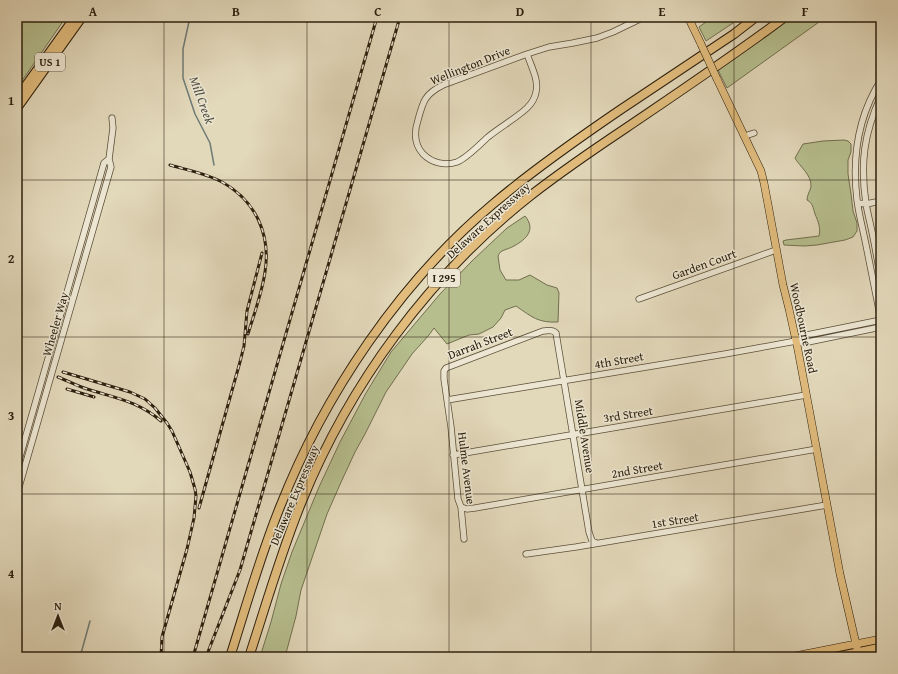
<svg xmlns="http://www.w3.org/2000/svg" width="898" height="674" font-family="'Gentium Book Plus',serif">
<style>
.green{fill:#b6be8e;stroke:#726f4e}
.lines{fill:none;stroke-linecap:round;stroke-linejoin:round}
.stream{stroke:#6f7b76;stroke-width:1.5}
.minor-casing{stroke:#5a4e39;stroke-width:7}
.major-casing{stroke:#2d200e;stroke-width:8}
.highway-casing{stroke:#2d200e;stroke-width:10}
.minor{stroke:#ece6d2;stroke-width:5.5}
.major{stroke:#e1bc7d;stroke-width:7}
.highway{stroke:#e1bc7d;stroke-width:8}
.rail-casing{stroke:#2d200e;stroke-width:3}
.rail{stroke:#ece6d2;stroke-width:1.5;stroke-dasharray:4.5;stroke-linecap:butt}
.major-bridge-casing{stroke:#2d200e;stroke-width:8;stroke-linecap:butt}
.major-bridge{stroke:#e1bc7d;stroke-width:7}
.grid{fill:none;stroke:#2d200e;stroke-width:1;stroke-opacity:0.55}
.labels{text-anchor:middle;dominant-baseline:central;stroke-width:3;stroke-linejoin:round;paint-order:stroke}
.shield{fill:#ece6d2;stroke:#665b49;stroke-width:1}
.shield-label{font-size:11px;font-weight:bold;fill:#2d200e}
.street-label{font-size:12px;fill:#2d200e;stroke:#ece6d2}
.water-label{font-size:13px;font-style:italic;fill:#4e4d42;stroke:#ece6d2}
.neatline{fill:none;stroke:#2d200e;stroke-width:1.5}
.grid-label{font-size:13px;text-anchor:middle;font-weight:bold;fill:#2d200e}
</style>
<rect width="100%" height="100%" fill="#e2d8ba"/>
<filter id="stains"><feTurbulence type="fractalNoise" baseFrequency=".005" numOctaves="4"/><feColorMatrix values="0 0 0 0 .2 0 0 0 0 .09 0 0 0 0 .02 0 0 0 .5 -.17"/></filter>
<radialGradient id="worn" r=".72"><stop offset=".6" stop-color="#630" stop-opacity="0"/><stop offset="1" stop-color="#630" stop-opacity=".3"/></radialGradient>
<path class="green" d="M24 17H66L17 88V57L20 50 21 46 17 38V23Z
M713 17H740L736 21 706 41 699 27Z
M792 17H826L727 88 718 70 767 36Z
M844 140 848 141 851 144V152L848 160V174L851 194 853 211 857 223V231L853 237 845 240 817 245 804 246 784 245 783 241 786 240 819 236C821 228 818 221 815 214 813 208 813 203 807 200 807 195 810 191 811 187 812 175 800 167 795 158L803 144 823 141Z
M525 216C536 229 527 239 514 246 511 248 506 249 502 251 500 252 499 254 498 256L500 270 506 280H519L530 275 547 285 557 288 559 293 558 322C538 323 532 317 516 306L505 310 501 318 493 327 479 334 469 335 447 344 434 328 429 335 412 354 386 392 365 434 355 452 342 480 327 514 301 590 296 616 285 657H260L271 622 281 584 292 552 319 487 340 442 366 393 391 352 440 294 473 260 507 228Z"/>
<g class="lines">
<path class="stream" d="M190 17 183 49V78L195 114 210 143 214 165
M80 657 90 621"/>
<defs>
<path id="minor" d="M527 54C531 66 539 80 536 92 535 98 531 104 527 108 515 119 500 127 488 137 479 145 467 158 457 162 445 166 432 163 423 154 414 144 414 132 418 120 423 101 425 94 443 85Z
M527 54 549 47 573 43 597 38 613 32 644 17
M881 80C858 116 852 158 857 200 859 215 863 230 866 245 871 270 876 295 881 320
M881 96C864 133 860 163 866 204 868 215 871 226 873 237 876 251 878 265 881 279
M745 136 754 133
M858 203 866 204 881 201
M639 299 776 250
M796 341 803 343 881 327
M447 400 725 354 796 341 802 336 881 320
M453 455 806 395
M17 467 104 163 109 159
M17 494 111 167 109 159 113 128 112 118
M461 507 467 509 475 508 817 449
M464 539 461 507 458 499 451 427 444 379V371L446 368 543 331C547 331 552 329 556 333L589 532 592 541 596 543
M526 554 576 547 827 505"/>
<path id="major" d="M688 17 701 44
M717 79 761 171 764 183 783 285 789 309 798 350 840 574 859 657
M790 657 881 639
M833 657 881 647"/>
<path id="highway" d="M17 98 75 17
M17 108 82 17
M230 657C246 607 260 556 280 507 324 395 400 282 493 204 533 170 576 140 620 110 658 85 696 59 734 34L756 17
M249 657C266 605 281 552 302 501 350 383 430 275 530 196 561 172 593 150 626 128 679 92 733 56 785 17"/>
</defs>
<use href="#minor" class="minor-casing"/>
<use href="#major" class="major-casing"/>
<use href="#highway" class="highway-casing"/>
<use href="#minor" class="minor"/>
<use href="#major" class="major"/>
<use href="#highway" class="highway"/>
<defs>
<path id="rail" d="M170 165C187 170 207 174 222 182 256 201 271 235 265 272 262 293 254 314 248 334
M63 372 130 392 145 399 155 408 167 423 172 431 190 472 195 489 196 496 194 518 187 549 162 637 161 657
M58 377C68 381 77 386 87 389 115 398 138 401 161 421
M67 389 94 397
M199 508 240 362 244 346 247 311 262 253
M193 657 377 17
M206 657 240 570 400 17"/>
</defs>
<use href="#rail" class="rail-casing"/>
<use href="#rail" class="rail"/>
<defs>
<path id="major-bridge" d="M701 44 717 79"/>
</defs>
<use href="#major-bridge" class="major-bridge-casing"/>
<use href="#major-bridge" class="major-bridge"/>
</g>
<path class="grid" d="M164 17V657M307 17V657M449 17V657M591 17V657M734 17V657M17 180H881M17 337H881M17 494H881"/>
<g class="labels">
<g class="shield">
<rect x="35" y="53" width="30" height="18" rx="3"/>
<rect x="428" y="269" width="32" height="18" rx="3"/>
</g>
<g class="shield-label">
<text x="50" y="62">US 1</text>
<text x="444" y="278">I 295</text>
</g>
<g class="street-label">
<text transform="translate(470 65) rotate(-22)">Wellington Drive</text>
<text transform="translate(488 220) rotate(-42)">Delaware Expressway</text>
<text transform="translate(704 264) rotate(-20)">Garden Court</text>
<text transform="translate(55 324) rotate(-74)">Wheeler Way</text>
<text transform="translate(804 328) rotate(78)">Woodbourne Road</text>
<text transform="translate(480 343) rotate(-21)">Darrah Street</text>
<text transform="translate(619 360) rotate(-10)">4th Street</text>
<text transform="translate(628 414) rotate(-9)">3rd Street</text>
<text transform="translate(585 436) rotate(81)">Middle Avenue</text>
<text transform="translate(467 468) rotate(83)">Hulme Avenue</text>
<text transform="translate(637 469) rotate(-10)">2nd Street</text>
<text transform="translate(294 495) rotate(-67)">Delaware Expressway</text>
<text transform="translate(675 520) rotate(-9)">1st Street</text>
</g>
<g class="water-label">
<text transform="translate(202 100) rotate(70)">Mill Creek</text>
</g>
</g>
<rect width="898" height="674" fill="none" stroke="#e2d8ba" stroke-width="44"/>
<g transform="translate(58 616)" stroke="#ece6d2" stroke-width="3" paint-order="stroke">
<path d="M0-3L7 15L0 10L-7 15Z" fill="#2d200e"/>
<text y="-6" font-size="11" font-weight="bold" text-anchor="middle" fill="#2d200e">N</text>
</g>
<rect x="22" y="22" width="854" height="630" class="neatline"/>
<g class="grid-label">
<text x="93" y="16">A</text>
<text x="236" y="16">B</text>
<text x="378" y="16">C</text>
<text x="520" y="16">D</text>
<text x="662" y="16">E</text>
<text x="805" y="16">F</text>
<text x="11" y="105">1</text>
<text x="11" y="263">2</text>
<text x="11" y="420">3</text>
<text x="11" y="578">4</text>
</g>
<rect width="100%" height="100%" filter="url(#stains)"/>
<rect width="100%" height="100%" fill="url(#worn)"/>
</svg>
